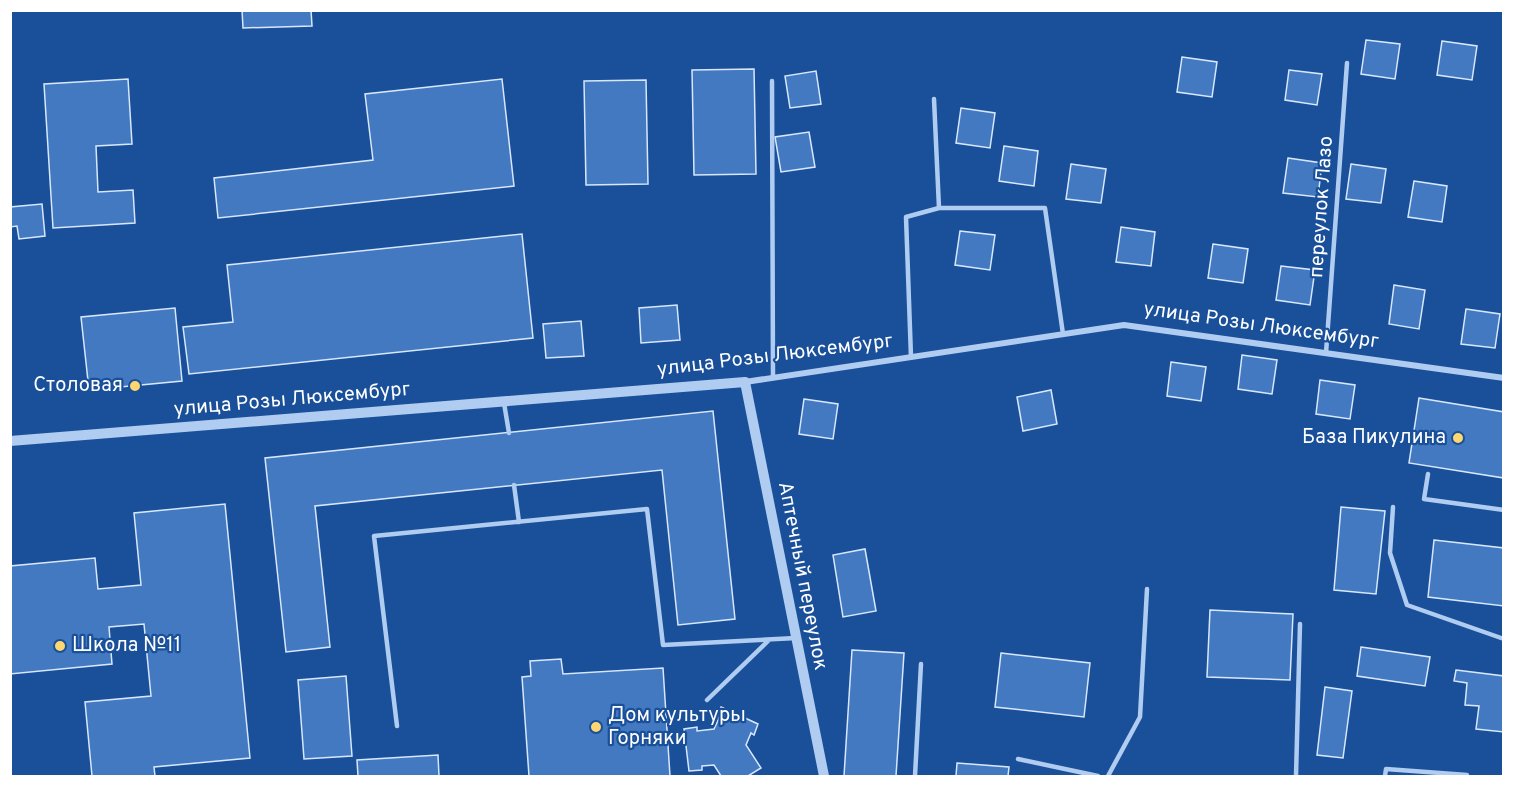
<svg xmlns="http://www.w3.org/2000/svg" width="1514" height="787" font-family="Overpass,sans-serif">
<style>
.building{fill:#4379c1;stroke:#d7e7fc;stroke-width:1.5}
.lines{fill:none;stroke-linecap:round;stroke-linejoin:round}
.service{stroke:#b0cdf1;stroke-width:4.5}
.minor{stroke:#b0cdf1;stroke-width:6}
.tertiary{stroke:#b0cdf1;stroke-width:10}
.poi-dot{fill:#ffd770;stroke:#1a509a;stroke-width:2}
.labels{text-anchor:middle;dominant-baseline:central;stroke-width:4.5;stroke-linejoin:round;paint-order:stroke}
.street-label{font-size:20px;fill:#fff;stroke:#1a509a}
.poi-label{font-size:20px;fill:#fff;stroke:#1a509a;text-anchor:end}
</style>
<rect width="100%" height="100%" fill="#1a509a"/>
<path class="building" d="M242 10H311L312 26 243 28Z
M1366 40 1400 44 1395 79 1361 74Z
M1442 41 1477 46 1472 80 1437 75Z
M1182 57 1217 62 1212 97 1177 92Z
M754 69 756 174 694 175 692 70Z
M1289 70 1322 74 1317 105 1285 100Z
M816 71 821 104 790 108 785 76Z
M128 79 132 144 96 146 98 192 133 190 135 223 53 228 44 84Z
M502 79 514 186 218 218 214 178 373 160 365 94Z
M646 80 648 184 586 185 584 81Z
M961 108 995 113 990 148 956 143Z
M809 132 815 167 781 172 775 137Z
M1004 146 1038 151 1034 186 999 181Z
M1288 158 1322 163 1318 197 1283 193Z
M1071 164 1106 169 1101 203 1066 199Z
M1351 164 1386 169 1381 203 1346 199Z
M1414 181 1447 186 1442 222 1408 217Z
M42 204 45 236 19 239 17 226 10 227V207Z
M1121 227 1155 232 1151 266 1116 262Z
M960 231 995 235 990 270 955 265Z
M522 234 533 338 189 374 183 327 233 322 227 265Z
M1213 244 1248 249 1243 283 1208 278Z
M1281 266 1315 270 1310 305 1276 300Z
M1394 285 1425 290 1419 329 1389 324Z
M677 305 680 340 641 343 639 308Z
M175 308 182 381 89 390 81 317Z
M1466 309 1500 314 1495 348 1461 344Z
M581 321 584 356 546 358 543 324Z
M1242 355 1277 360 1272 394 1238 389Z
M1171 362 1206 367 1201 401 1167 396Z
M1320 380 1355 385 1350 419 1316 414Z
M1051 390 1057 424 1023 431 1017 397Z
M1419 398 1504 412V478L1409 463Z
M804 399 838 404 833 439 799 434Z
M713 411 735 619 678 625 662 470 315 506 330 647 286 652 265 458Z
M225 504 250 758 154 767 155 776H92L85 702 151 696 144 624 109 627 112 664 10 674V566L95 558 98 589 141 585 134 513Z
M1341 507 1385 511 1376 594 1334 590Z
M1434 540 1504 548V606L1428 597Z
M865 549 876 611 843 617 833 555Z
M1210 610 1293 614 1290 680 1207 677Z
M1361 647 1430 657 1425 686 1357 676Z
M852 650 904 653 896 776H844Z
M1001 653 1090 663 1084 717 995 707Z
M561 659 563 674 663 668 670 776H529L522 677 531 676 530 661Z
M1456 670 1504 676V732L1476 729 1479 706 1465 705 1467 683 1454 681Z
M346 676 352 756 304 759 298 680Z
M1325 687 1352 691 1343 758 1317 755Z
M721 707 758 724 754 735 751 733 746 745 761 768 748 776H721L714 765 702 766V770L689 771 684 729 697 727V731L714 729 719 718 717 717Z
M438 755 439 776H358L357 760Z
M957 763 1009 767 1008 776H956Z"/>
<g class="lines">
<path class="service" d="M772 81 773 378
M934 99 939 208
M1326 353 1347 63
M911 357 906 217 939 208H1045L1063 334
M504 403 509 433
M1428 474 1424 499 1504 510
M514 485 519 522
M1393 507 1390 553 1407 605 1504 639
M707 700 769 640
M397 726 374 536 647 509 663 645 796 638
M1018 759 1098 776
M915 776 921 664
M1108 776 1140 717 1147 589
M1296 776 1300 624
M1385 776 1386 769 1467 775V776"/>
<path class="minor" d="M745 382 1124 325 1504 378"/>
<path class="tertiary" d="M10 441 745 382 824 776"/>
</g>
<g class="poi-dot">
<circle cx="135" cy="386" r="6"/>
<circle cx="1458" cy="438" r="6"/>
<circle cx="60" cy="646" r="6"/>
<circle cx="596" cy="727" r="6"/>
</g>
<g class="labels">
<g class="street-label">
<text transform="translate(1322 207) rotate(-86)">переулок Лазо</text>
<text transform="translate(1261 326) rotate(8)">улица Розы Люксембург</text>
<text transform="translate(775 356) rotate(-7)">улица Розы Люксембург</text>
<text transform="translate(292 400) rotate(-5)">улица Розы Люксембург</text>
<text transform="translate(802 576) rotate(79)">Аптечный переулок</text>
</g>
<g class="poi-label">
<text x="123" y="386">Столовая</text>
<text x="1446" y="438">База Пикулина</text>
<text x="72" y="646" text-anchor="start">Школа №11</text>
<text x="608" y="716" text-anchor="start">Дом культуры<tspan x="608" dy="23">Горняки</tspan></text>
</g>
</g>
<rect width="1514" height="787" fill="none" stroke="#ffffff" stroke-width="24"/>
</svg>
